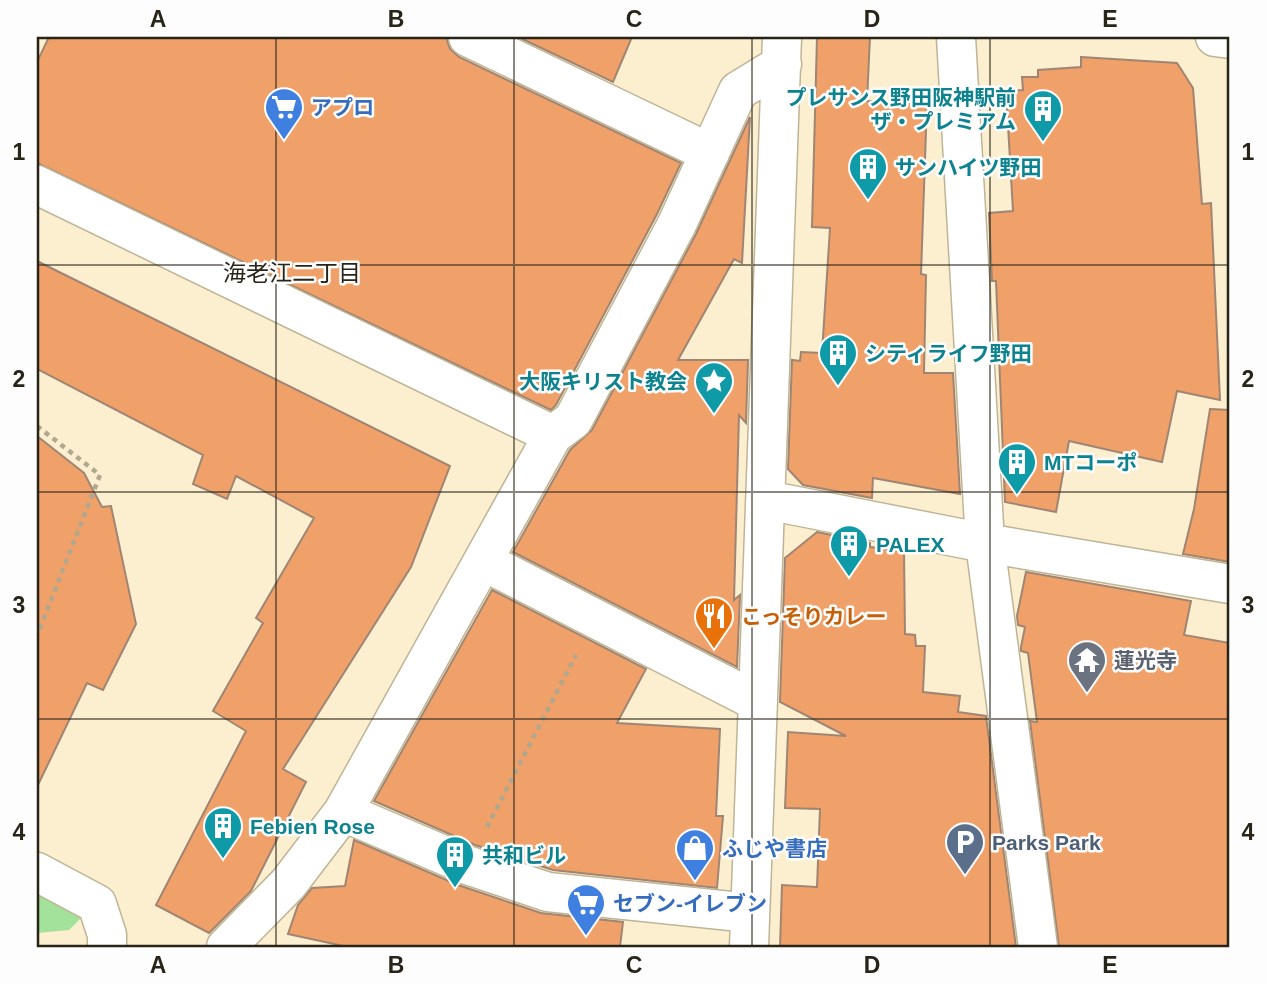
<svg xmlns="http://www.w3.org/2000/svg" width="1267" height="984" font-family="Arial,'Noto Sans JP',sans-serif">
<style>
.green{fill:#a2e29a}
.building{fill:#f0a169;stroke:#a08573;stroke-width:2}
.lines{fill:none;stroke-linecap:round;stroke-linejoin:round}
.minor-casing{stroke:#bfb496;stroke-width:41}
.path{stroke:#b0a78e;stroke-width:4.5;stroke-dasharray:5 5;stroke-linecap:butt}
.minor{stroke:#fff;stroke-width:38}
.grid{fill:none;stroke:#282418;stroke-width:2;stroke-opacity:0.55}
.labels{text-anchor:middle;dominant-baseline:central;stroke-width:5;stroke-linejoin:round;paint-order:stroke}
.culture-label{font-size:21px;font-weight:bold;fill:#0d838f;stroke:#fdfdfd;text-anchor:start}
.shop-label{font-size:21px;font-weight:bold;fill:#366cbe;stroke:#fdfdfd;text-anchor:start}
.food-label{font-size:21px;font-weight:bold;fill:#c56008;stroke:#fdfdfd;text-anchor:start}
.worship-label{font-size:21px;font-weight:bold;fill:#5b616d;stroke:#fdfdfd;text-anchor:start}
.service-label{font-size:21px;font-weight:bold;fill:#4e5e75;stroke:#fdfdfd;text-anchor:start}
.neighbourhood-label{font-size:23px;fill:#282418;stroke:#fdfdfd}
.neatline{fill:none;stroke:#282418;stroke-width:2.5}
.grid-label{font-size:23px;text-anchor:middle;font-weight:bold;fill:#282418}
</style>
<rect width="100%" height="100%" fill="#fbefd0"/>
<path class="green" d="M37 887 83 916 69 930 37 933Z"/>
<path class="building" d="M49 37H446L450 49 459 57 681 163 657 214 556 405 551 410 37 163V62Z
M518 37H632L613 82Z
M817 37H870L867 101 927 102 921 274 926 275 924 373H953L960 494 873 478 872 498 803 485 788 469 792 360 800 361 801 352 822 353 830 228 812 227Z
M1081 57 1177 63 1193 88 1202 204 1211 203 1220 400 1177 391 1162 462 1069 441 1056 512 1005 502 996 281H992L989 213 1013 211 1006 91 1023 90 1022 77H1038V70L1081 67Z
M750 117 742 263 734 259 678 360H748L746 423 739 415 734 600 740 595 737 667 513 552 570 450 592 430 696 234Z
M37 261 450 466 411 567 283 769 306 782 251 891 209 933 156 905 246 731 213 711 263 623 256 618 314 518 236 476 227 499 193 484 203 455 37 369Z
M1210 409 1230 410V562L1183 554 1194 509Z
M37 436 84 473 102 507 111 506 136 624 103 690 87 683 37 787Z
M817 532 870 543V547L904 551 905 634 915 635 916 646H925L923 692 960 696 958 712 986 716 1016 947H780L782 885 817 887 820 809 785 808 788 732 846 736 780 702 785 558Z
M1026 572 1191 601 1184 635 1230 643V947H1059L1030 721 1037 722 1028 653 1021 651V647L1025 627 1018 625 1017 616Z
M492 590 646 669 617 723 720 729 716 816H723L717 888 553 870 475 845 374 801Z
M354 840 458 885 541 913 623 922 620 947H348L288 934 298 905 312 888 345 886Z"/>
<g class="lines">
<defs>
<path id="minor" d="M468 37 710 153
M956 37 985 543 1038 947
M1215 37 1230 39
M37 185 553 435
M766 500 985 543 1230 584
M483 561 758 702
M343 812 467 865 548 892 750 913
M37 872 97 904 107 935V947
M226 947 288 884 343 812 553 435 573 420 677 224 738 91 782 64
M749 947 782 37"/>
</defs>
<use href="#minor" class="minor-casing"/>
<path class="path" d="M37 426 100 475 37 636
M487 827 576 655"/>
<use href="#minor" class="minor"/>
</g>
<path class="grid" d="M276 37V947M514 37V947M752 37V947M990 37V947M37 265H1230M37 492H1230M37 719H1230"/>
<defs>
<symbol id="supermarket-pin" viewBox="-11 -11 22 30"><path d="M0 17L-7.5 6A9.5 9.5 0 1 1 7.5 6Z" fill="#3f7fe0" stroke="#fdfdfd"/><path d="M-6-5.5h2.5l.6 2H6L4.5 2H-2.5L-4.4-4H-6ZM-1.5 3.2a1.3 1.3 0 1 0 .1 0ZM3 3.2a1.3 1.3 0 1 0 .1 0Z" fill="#fff"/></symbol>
<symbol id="building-pin" viewBox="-11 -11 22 30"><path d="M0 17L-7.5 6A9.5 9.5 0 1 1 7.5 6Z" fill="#0f9aa8" stroke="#fdfdfd"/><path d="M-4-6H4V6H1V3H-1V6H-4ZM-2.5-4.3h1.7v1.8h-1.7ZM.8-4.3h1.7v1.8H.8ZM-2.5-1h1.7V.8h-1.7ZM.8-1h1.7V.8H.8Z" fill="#fff"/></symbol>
<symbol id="sight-pin" viewBox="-11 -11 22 30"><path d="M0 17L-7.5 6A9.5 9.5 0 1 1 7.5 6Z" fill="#0f9aa8" stroke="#fdfdfd"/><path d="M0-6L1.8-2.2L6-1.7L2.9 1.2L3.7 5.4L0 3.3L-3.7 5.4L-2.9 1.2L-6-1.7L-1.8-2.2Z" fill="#fff"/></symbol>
<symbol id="restaurant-pin" viewBox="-11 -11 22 30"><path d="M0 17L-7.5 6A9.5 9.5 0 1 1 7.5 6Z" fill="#e8710a" stroke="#fdfdfd"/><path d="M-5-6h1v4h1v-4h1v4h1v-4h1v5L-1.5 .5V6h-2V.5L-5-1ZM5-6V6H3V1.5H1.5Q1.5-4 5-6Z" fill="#fff"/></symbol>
<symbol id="temple-pin" viewBox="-11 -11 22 30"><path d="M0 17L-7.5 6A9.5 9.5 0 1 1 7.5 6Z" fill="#6b7280" stroke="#fdfdfd"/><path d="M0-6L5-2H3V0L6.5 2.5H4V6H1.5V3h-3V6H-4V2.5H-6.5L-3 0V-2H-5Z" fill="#fff"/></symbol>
<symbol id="parking-pin" viewBox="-11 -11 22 30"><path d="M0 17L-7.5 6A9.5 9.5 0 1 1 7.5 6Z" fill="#5c6f8a" stroke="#fdfdfd"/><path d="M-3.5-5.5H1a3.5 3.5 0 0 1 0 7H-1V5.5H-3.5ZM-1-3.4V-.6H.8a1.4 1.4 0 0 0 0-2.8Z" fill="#fff"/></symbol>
<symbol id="shop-pin" viewBox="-11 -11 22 30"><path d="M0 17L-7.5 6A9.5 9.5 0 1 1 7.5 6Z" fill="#3f7fe0" stroke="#fdfdfd"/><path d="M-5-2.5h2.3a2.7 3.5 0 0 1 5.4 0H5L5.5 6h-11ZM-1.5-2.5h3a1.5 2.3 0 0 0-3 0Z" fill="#fff"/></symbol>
</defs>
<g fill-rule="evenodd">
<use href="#supermarket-pin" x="262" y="85" width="44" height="60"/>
<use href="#building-pin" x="1021" y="87" width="44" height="60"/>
<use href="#building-pin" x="846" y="145" width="44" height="60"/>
<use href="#building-pin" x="816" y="331" width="44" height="60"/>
<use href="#sight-pin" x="692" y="359" width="44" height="60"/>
<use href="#building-pin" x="995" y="440" width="44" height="60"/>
<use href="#building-pin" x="827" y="522" width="44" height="60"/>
<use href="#restaurant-pin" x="692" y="594" width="44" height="60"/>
<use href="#temple-pin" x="1065" y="638" width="44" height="60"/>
<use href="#building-pin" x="201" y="804" width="44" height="60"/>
<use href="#parking-pin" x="943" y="820" width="44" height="60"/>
<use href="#shop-pin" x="673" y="826" width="44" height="60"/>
<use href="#building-pin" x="433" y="833" width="44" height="60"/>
<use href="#supermarket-pin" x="564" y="881" width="44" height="60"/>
</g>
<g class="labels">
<g class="culture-label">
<text x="1016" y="97" text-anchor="end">プレサンス野田阪神駅前<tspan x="1016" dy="24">ザ・プレミアム</tspan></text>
<text x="895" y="167">サンハイツ野田</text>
<text x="865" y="353">シティライフ野田</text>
<text x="687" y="381" text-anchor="end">大阪キリスト教会</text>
<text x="1044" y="462">MTコーポ</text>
<text x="876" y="544">PALEX</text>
<text x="250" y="826">Febien Rose</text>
<text x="482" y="855">共和ビル</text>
</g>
<g class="shop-label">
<text x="311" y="107">アプロ</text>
<text x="722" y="848">ふじや書店</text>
<text x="613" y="903">セブン-イレブン</text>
</g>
<g class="food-label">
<text x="741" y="616">こっそりカレー</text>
</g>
<g class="worship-label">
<text x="1114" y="660">蓮光寺</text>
</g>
<g class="service-label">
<text x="992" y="842">Parks Park</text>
</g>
<g class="neighbourhood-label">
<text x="292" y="273">海老江二丁目</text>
</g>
</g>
<rect width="1267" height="984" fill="none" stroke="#fdfdfd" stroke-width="77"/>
<rect x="38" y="38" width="1190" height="908" class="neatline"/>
<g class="grid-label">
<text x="158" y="27">A</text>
<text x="396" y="27">B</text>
<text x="634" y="27">C</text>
<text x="872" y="27">D</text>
<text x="1110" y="27">E</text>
<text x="19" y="160">1</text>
<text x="1248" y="160">1</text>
<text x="19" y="387">2</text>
<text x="1248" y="387">2</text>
<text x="19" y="613">3</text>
<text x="1248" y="613">3</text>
<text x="19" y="840">4</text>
<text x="1248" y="840">4</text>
<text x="158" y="973">A</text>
<text x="396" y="973">B</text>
<text x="634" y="973">C</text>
<text x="872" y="973">D</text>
<text x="1110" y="973">E</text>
</g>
</svg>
